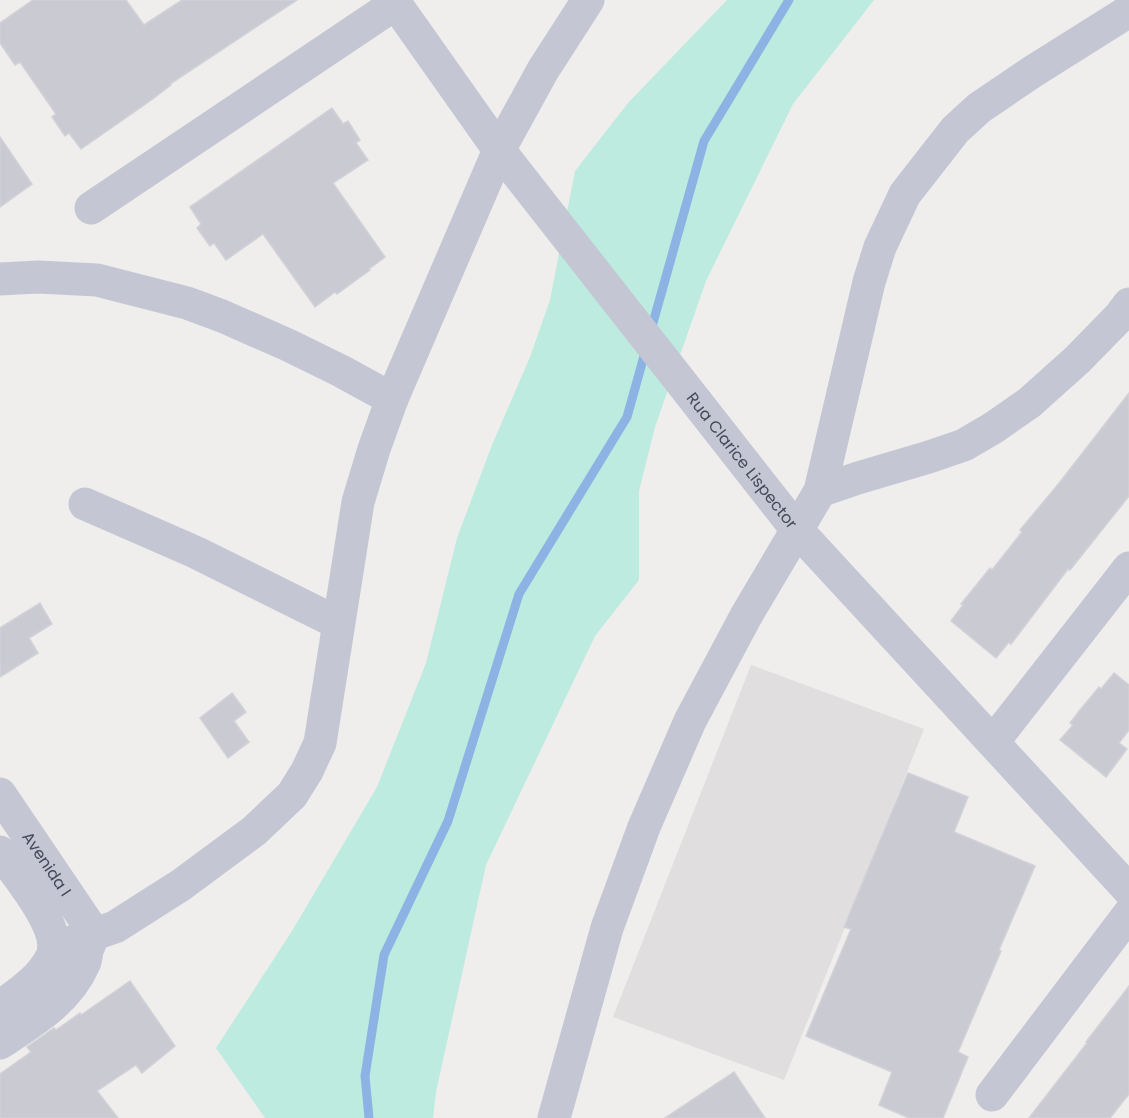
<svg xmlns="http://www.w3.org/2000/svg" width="1129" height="1118" font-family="Poppins,sans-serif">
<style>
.education{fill:#e0dede}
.green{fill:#bdebdf}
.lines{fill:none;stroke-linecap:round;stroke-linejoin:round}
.stream{stroke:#8db3e5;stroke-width:9}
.building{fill:#cacbd2;stroke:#d2d1d8;stroke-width:1.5}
.minor{stroke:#c4c7d3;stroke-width:33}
.tertiary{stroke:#c4c7d3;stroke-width:33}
.labels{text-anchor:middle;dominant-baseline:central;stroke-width:5;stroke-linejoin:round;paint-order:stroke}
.street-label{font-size:16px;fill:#464959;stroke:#fff}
</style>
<rect width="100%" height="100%" fill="#efeeed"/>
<path class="education" d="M751 665 924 729 784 1080 613 1017Z"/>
<path class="green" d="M727 0H874L793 104 706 281 655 427 639 491V580L595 636 486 865 436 1092 433 1118H265L216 1048 292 931 377 787 426 663 457 538 492 445 530 357 550 300 575 171 628 103Z"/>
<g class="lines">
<path class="stream" d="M651 330 704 141 789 0
M369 1118 365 1076 384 955 448 821 519 594 627 417 646 349"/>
</g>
<path class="building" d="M33 0H126L144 25 182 0H297L170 84 171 85 150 101 81 149 69 133 65 136 52 117 56 114 20 62 15 65 0 43V23Z
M332 108 343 124 348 121 360 140 356 143 368 160 333 183 385 257 369 269 370 270 337 294 335 292 315 307 263 234 226 260 214 243 210 246 197 228 201 224 190 207Z
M0 137 32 184 0 207Z
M1129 393V496L1070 570 1068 569 1011 644 1009 642 996 658 951 621 963 605 961 604 990 568 992 570 1022 532 1020 530 1060 482Z
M40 603 52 624 29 638 38 653 0 677V628Z
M1114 673 1129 685V730L1119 743 1127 749 1106 777 1060 740 1073 725 1070 723 1080 710 1099 687 1101 689Z
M232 693 246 712 234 721 249 742 228 758 200 718Z
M908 773 968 797 954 832 1035 866 999 950 1001 951 990 977 958 1052 968 1057 943 1118H909L879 1105 892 1072 806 1036 851 929 844 927Z
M130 981 175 1046 142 1073 136 1065 97 1091 118 1118H0V1074L31 1052 27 1047 54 1028 56 1030 80 1013 81 1015Z
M1129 986V1094L1110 1118H1029L1087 1043 1086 1042Z
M734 1072 765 1118H665Z"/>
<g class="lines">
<g class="minor">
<path id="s1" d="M393 0 499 150 797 530 1129 890"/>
<path d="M91 208 395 4"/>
<path d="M0 279 38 277 97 280 187 303 222 316 288 345 341 371 392 399"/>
<path d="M820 491 858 478 929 457 964 445 993 428 1029 403 1077 360 1120 316 1129 304"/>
<path d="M85 504 195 552 338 623"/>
<path d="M993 742 1129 568"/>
<path d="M54 948 115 927 181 885 254 831 292 795 307 771 320 743 358 502 374 449 392 399 499 150 543 70 588 0"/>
<path d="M992 1095 1129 914"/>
<path d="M554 1118 607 928 644 827 690 721 746 616 820 491 869 282 880 247 905 194 955 130 979 108 1032 72 1129 11"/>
</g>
<g class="tertiary">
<path id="s2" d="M0 794 94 933C92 939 89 945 87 951 86 955 86 960 84 964 68 1001 32 1022 0 1043"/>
<path d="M0 852C16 874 63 928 52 956 42 978 19 993 0 1007"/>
</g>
</g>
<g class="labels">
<g class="street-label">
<text stroke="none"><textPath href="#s1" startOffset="578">Rua Clarice Lispector</textPath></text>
<text stroke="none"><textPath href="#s2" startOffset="84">Avenida I</textPath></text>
</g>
</g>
</svg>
